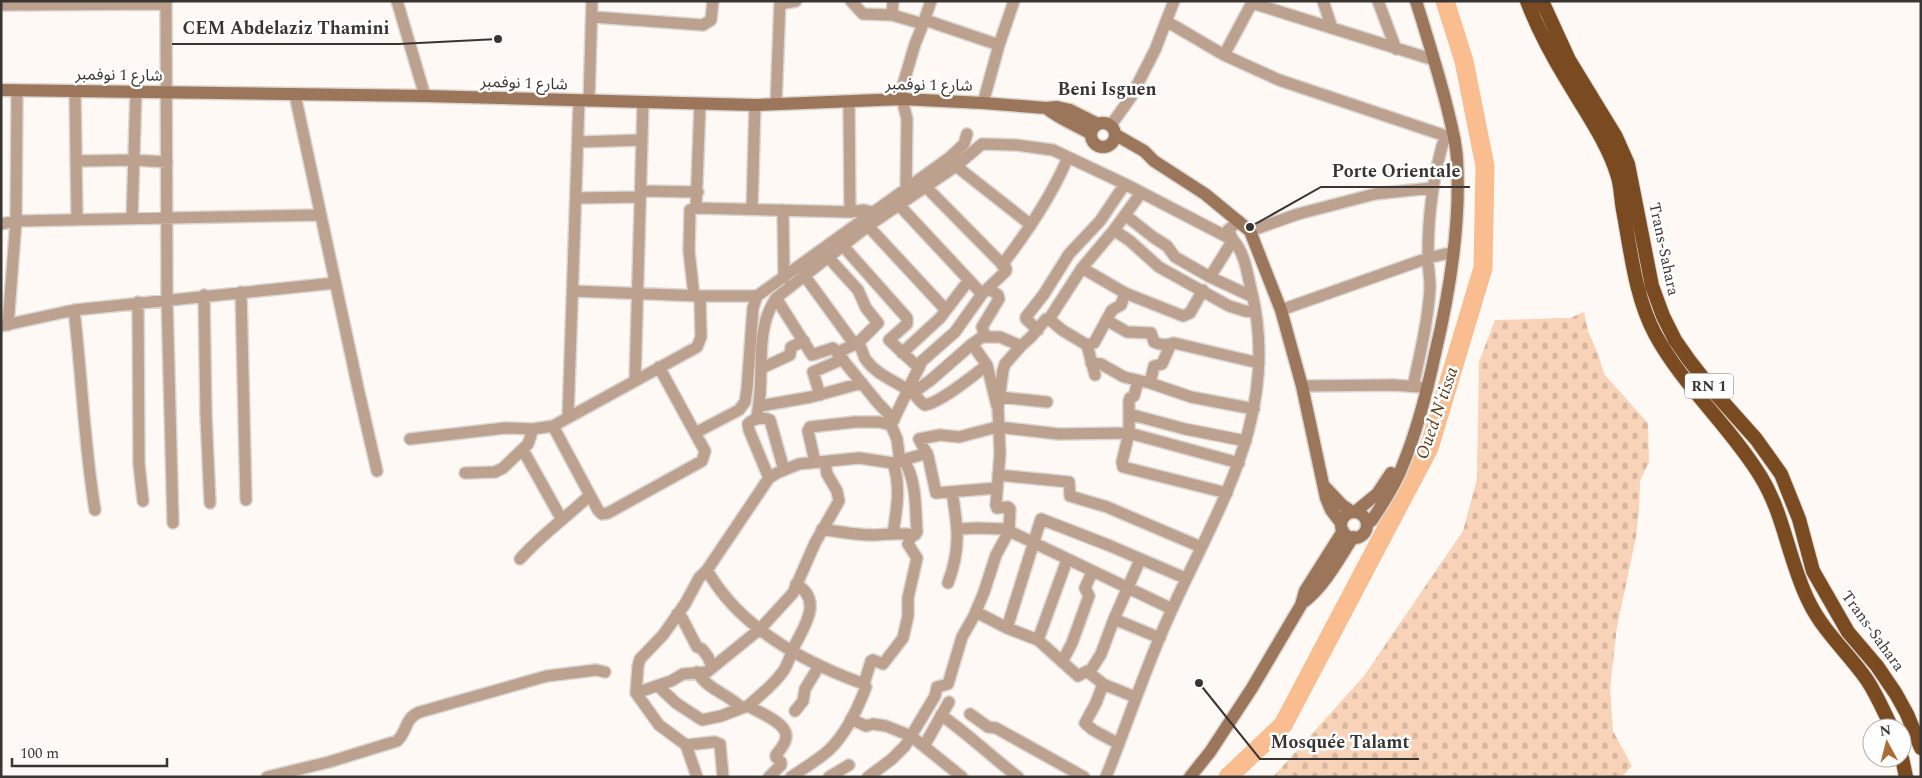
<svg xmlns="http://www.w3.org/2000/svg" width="1922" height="778" font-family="Spectral,'Noto Sans Arabic',serif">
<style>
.cemetery{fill:url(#cemetery-stones)}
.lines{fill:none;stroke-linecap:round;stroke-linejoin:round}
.river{stroke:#f9bd90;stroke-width:19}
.minor-casing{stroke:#dbd6d2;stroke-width:14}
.secondary-casing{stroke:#dbd6d2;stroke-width:15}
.trunk-casing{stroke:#dbd6d2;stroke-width:16}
.minor{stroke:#bba18e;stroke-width:11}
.secondary{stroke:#9b765a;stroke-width:12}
.trunk{stroke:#7a4a20;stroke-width:14}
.labels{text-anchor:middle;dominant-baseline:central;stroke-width:5;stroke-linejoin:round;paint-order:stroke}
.shield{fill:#fff;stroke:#747270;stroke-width:1}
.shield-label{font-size:15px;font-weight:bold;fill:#393532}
.street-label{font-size:16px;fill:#393532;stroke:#fff}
.neighbourhood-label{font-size:18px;font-weight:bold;fill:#393532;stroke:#fff}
.water-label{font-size:18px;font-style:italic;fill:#5c3514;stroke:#fff}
.leader{fill:none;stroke:#393532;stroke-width:2}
.callout-dot{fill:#393532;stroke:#fff;stroke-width:2}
.callout-label{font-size:18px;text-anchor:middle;font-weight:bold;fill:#393532;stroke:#fff;stroke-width:5;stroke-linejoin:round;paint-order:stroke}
</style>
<defs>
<pattern id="cemetery-stones" width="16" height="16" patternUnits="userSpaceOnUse" patternTransform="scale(1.25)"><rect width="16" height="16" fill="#f9d3b7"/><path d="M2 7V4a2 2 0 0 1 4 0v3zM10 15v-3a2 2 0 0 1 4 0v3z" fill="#d6b69e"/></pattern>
</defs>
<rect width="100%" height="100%" fill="#fff9f5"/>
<path class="cemetery" d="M1584 312 1588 331 1598 354 1604 374 1648 423 1649 462 1640 481 1639 510 1636 537 1617 627 1610 688 1613 731 1632 766 1622 777H1273L1364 676 1463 531 1477 479 1479 362 1495 320 1570 318Z"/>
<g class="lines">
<path class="river" d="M1228 777 1283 725 1429 448 1483 268 1485 166 1464 61 1445 1"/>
<defs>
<path id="minor" d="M166 1 167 299 173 523
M397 1 425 96
M851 1 863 14 892 15 923 24 915 44 902 88V99L907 119 906 188
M1323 1 1332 28
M1378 1 1396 49
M1252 3 1434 60
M780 4 796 1
M1 5 166 4
M892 15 893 1
M593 17 703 25 711 20 713 1
M925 20 999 45
M1166 21 1224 55 1279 80 1455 139
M923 24 931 1
M1224 55 1253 1
M75 90 77 220
M295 95 358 388 377 471
M589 101 592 1
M849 102 850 212
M776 103 780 1
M983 103 999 45 1014 1
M1111 125 1131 97 1155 50 1174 1
M578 142 642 140
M77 161 133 160 167 162
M956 166 1031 225
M641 191 698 192
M577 198 640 197
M898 204 982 294
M696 208 850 212 864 210 872 212
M752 209 755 105
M783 210 784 278
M1125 215 1153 237 1167 246 1175 257 1210 277 1253 297
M132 219 136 91
M1 224 16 221 321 215
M868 226 946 310
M1114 230 1130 241 1159 267 1229 306 1245 311 1255 312
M1250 231 1298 214 1375 194 1432 188
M843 246 907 318V324L889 340 919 368
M828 257 858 290 866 308 878 323 858 343 838 352
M1002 265C1028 231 1052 196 1068 157
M1082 268 1125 293 1183 316 1190 313 1203 290
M804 275 855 345
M1210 277 1233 240 1228 230 1239 221
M573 291 700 296H757
M241 292 246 500
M204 295 206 415 210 503
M694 296 689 251 690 210 696 208 700 104
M776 298 812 355 833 348 878 403 894 420
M138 302 139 464 143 501
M74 310C82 377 84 444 95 510
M1281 310 1428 258 1454 252
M1049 319 1062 330 1087 345 1095 375
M1108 321 1127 332 1151 333 1154 342C1162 346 1167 345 1174 343L1259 363
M8 325 16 221 17 91
M1 326 74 310 335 283
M1038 330 1026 319V317L1044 294 1069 254 1100 221 1125 184
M985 336 982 327 999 299 998 295 988 288
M858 343C864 351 862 355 866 360 878 376 896 381 911 392 917 395 919 402 925 405 940 403 974 375 987 365
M972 344 987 365 997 406
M1087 345 1094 343 1112 310 1121 305 1125 293
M902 353 940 318 969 280
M1091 363 1101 364 1124 377 1150 383 1191 397 1254 409
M659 367 695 433
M762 368 790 355 791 347 804 341
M635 381 643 103
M1138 381 1134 396 1130 398 1129 401V433L1122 462 1123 467 1227 493
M1150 383 1154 366 1162 364 1170 346
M1302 386 1393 385 1420 387
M1413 386C1420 354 1428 321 1430 288 1430 277 1428 267 1428 257 1428 216 1433 175 1445 136
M913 393 932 379 972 344 982 337H1000L1021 346
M820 395 813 372 843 359
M999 397 1047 402
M760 406 811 397 862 383
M1129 414 1185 429 1246 441
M568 417 579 101
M756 419C767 379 752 333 776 298L868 226 956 166 982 144 1016 145 1053 150 1125 184 1233 240C1245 253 1247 273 1251 289 1283 417 1213 514 1165 625 1143 675 1126 727 1106 777
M891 425 922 361 955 332 982 294 1006 271V268L926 187
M891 425 897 439 900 462
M553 426 598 510 602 514 608 513 702 461 705 451 695 433 739 410 745 402 747 389 753 308 757 296 949 158 964 144 967 134
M410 439 505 428 533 429 553 426 697 347 701 337 700 296
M523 450 562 520
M815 462 808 431 810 427 855 422H879L891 425
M893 463C901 487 897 508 893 533
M465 473 495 472 503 468 528 444 533 429
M998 475 1069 482 1070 496 1107 507 1201 547
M769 478 749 430 748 424C753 418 764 417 770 420L784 470
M997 488 936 493 928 456 919 439 940 435 959 437 997 427 1059 434 1129 433 1239 463
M822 529C839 532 856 535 873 535 886 535 899 532 912 535
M958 529 978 528 1005 529 1172 609
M520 559C541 535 567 517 590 495
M707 570C739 627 803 662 864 684L866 687C858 708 846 734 829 750 818 760 804 768 791 777
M948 583C961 548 958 528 952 492
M976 612 1007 628 1038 640 1078 676 1087 671 1103 684 1135 697
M677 614 682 618 697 647 702 649 708 657 712 667
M1114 619 1160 638
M1007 628 1041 519 1108 545 1185 578
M1038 640 1067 560
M1062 662 1072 643 1089 596 1085 588 1092 572
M697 672C708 690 728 694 742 708L748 706C760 695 775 684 784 670 788 664 790 656 793 649 802 629 825 601 796 584
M1089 673 1101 654 1114 619 1140 560
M864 684 871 661 873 660 883 664 903 638 908 616V598L917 558 908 544 912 535H915L917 532C915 507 917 482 904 460
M1103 684 1096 703 1085 723 1093 730 1119 744
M658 686 676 703 702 720 721 716 742 708
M636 693 671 681 683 674 707 672 760 629 793 593 815 543 839 501 837 491 827 474 825 462
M748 706C758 712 788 723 786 737 786 743 780 750 776 755V757L781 762V765L769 777
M795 711 803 701 805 689 819 666
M970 714 988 727 996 728 1084 777
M941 715C968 734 992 757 1018 777
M851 719 866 726 873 724 886 726 911 736 962 777
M686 745 715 742 720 744 723 777
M924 746 949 702
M267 777 329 762 397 741C408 731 404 718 420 712L547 676 596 670 605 672
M697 777 686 745 659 725 636 693 638 666 640 659 663 635 685 604 699 578 707 570 769 478 777 473 799 464 859 458 893 463 927 453
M829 777 849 765
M868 777 892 759 905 746 935 696 937 687 948 684 962 637 974 616 984 592 996 555 1009 531 1010 509 1008 507 997 508 996 505 1000 453 998 408 1003 370 1005 364 1021 346 1031 337 1046 319H1049L1082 268 1114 230 1141 193"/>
<path id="secondary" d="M1 90 425 96 755 105 902 99 983 103 1046 108 1057 107 1070 110 1098 124
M1046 108C1059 119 1076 125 1091 134
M1091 135a12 12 0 1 1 24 0a12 12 0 1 1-24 0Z
M1116 135 1144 151 1154 161 1205 194 1250 231 1281 310 1302 386 1326 498 1331 510 1341 523
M1324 486 1342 505 1352 512
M1355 512 1377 494 1391 473
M1341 525a13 13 0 1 1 26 0a13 13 0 1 1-26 0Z
M1367 524 1372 520C1383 503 1395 486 1402 467 1417 431 1427 392 1435 354 1450 291 1461 224 1457 159 1456 141 1451 124 1447 107 1438 71 1427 36 1416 1
M1305 601C1325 585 1339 559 1353 537
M1190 777 1210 752 1252 688 1301 605 1305 591 1343 531"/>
<path id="trunk" d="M1527 1C1538 30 1552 56 1568 82 1586 113 1608 143 1618 177 1621 188 1621 199 1623 210 1631 252 1635 296 1655 334 1683 386 1730 426 1761 477 1785 516 1789 564 1810 604 1824 632 1849 654 1867 680 1877 695 1884 712 1892 728
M1542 1 1569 60 1616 137 1628 164 1652 286 1663 316 1675 340 1689 360 1714 392 1756 439 1781 474 1799 519 1813 571 1848 632 1877 666 1896 694 1907 714 1921 748
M1902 758 1906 777"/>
</defs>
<use href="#minor" class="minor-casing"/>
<use href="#secondary" class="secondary-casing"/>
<use href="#trunk" class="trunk-casing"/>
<use href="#minor" class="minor"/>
<use href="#secondary" class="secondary"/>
<use href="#trunk" class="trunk"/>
</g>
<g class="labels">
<rect class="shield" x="1685" y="373.5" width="48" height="25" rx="4"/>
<g class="shield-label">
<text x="1709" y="386">RN 1</text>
</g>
<g class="street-label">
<text transform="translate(119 75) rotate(1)">شارع 1 نوفمبر</text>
<text transform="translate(524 83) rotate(2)">شارع 1 نوفمبر</text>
<text transform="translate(929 85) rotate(1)">شارع 1 نوفمبر</text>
<text transform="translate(1664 249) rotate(78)">Trans-Sahara</text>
<text transform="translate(1873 631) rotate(54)">Trans-Sahara</text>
</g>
<g class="neighbourhood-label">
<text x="1107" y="89">Beni Isguen</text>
</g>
<g class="water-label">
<text transform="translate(1437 413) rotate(-71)">Oued N'tissa</text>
</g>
</g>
<path class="leader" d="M498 39L399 44H172M1250 227L1321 187H1470M1199 683L1260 759H1419"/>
<g class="callout-dot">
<circle cx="498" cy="39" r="5"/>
<circle cx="1250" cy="227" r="5"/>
<circle cx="1199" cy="683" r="5"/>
</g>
<g class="callout-label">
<text x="286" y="34">CEM Abdelaziz Thamini</text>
<text x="1396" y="177">Porte Orientale</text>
<text x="1340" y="748">Mosquée Talamt</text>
</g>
<rect width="1922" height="778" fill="none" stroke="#393532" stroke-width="5"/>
<g transform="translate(1887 743) rotate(353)"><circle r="24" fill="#ffffff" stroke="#b0aead"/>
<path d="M0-4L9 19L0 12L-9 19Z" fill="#ad6c36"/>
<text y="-8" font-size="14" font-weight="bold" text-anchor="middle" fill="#393532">N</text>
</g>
<path d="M12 758v8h155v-8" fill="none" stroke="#393532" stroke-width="2.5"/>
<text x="20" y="758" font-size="15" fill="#393532" stroke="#ffffff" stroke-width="4" paint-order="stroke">100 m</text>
</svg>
